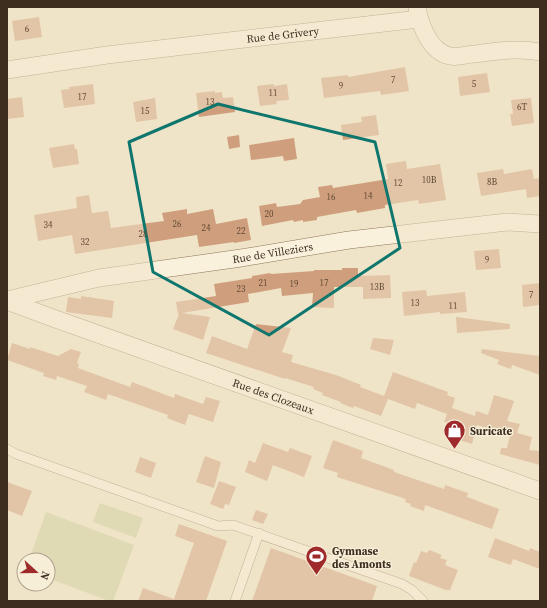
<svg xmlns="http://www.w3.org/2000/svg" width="547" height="608" font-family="'Source Serif 4',serif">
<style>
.green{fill:#c9cf9b}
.building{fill:#cf9f7d}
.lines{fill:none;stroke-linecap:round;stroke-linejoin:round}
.lane-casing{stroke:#8d765c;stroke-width:10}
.street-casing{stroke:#8d765c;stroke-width:18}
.lane{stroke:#faf1dc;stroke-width:9}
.street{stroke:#faf1dc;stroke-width:17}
.marked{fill:none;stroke:#0f766e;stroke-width:3;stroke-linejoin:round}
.labels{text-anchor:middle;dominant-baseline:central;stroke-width:3;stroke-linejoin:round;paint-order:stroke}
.number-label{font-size:9px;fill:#624a37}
.street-label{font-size:11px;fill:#3d2e20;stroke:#f7eed8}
.poi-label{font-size:11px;font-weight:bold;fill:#3d2e20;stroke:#f7eed8;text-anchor:start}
</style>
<rect width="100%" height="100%" fill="#f0e4c8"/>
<path class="green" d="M100 503 143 518 136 538 93 522Z
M46 512 134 545 113 601H109L48 578V560H29Z"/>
<path class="building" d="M39 17 42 37 15 41 12 21Z
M405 67 409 91 381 95 380 91 324 98 321 78 348 75V77Z
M487 73 490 92 460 96 458 77Z
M93 84 95 104 64 108 61 90 69 89V87Z
M274 84V86L287 84 289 100 276 101 277 104 260 106 257 86Z
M215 91V93L222 92 223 98 233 97 235 112 199 117 196 93Z
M22 97 24 117 7 119V99Z
M155 98 157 119 136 122 133 102Z
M531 98 534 123 512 126 510 114H513L511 100Z
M376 115 379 135 343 140 341 125 362 122 361 117Z
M239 135 240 147 229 149 227 137Z
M294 138 297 159 284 161 283 156 251 160 249 145Z
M74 144 75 149H77L79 164 53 168 49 148Z
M406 161 407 169 440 164 446 200 419 204 418 200 385 205V208L357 213 356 210 317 217V220L303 222V220L294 222 293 220 262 226 259 206 276 203 277 207 300 204 303 200 320 197 318 187 332 185 333 188 388 179 386 164Z
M503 169 504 174 532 169 534 179 540 178V196L527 198 526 189 481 196 477 173Z
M89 195 92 213 108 211 111 228 164 221 162 213 187 209V214L213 209 216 224 247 218 251 240 234 243V242L199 247 197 235 75 254 72 235 38 241 34 215 77 208 76 197Z
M499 249 501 268 476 270 474 251Z
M342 268H358V276L390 275 391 298 363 299V287H334V308L312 307 313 293 282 296 281 288 248 294 249 302 182 313 210 317 203 340 173 329 179 314H178L176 302 216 296 214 284 252 278V276L270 273 271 274 314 271V270H342Z
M540 283V305L523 307 522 285Z
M426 290 427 296 465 292 467 312 440 314V312L404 316 402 292Z
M81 296 114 301 112 318 66 312 68 297 81 299Z
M456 317 510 324V329L457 333Z
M256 324 291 328 282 352 293 355 291 362 336 375 361 385 360 387 384 396 393 372 448 392 447 395 455 398 452 408 475 416 476 411 488 415 494 395 514 401 507 421 520 424 517 433 532 437 529 450 540 451V465L500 454 501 448H507L510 435 477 425 472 444 444 435 448 423 444 422 447 414 417 403 415 409 388 399 381 416 354 406 353 408 340 403 341 402 322 395 323 393 313 389 314 387 285 378V379L206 353 212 336 247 349Z
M373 338 394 340 390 355 370 349Z
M12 343 30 349V347L58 356 71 349 81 352 77 363 79 364 78 368 130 387 132 382 174 398 175 394 203 404 206 397 220 401 213 422 189 414 185 425 167 418 168 415 108 394 106 400 84 392 87 386 57 376 56 380 43 376 44 373 7 360Z
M482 349 540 356V375L512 365 511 369 497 364 499 360 481 353Z
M333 440 363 451 361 458 394 470V472L444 489 445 485 468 493 467 497 499 509 492 529 425 505 424 511 410 506 411 504 405 502 406 499 337 477 338 473 323 468Z
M263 443 288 452 290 448 312 456 304 477 273 465 267 481 245 472 249 460 255 463Z
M205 456 221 462 214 488 196 482Z
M140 457 156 463 151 478 135 472Z
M219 481 236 487 229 505 225 504 223 509 210 504Z
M7 482 32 491 22 516 7 510Z
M256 510 268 514 263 524 252 520Z
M179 524 227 541 206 601H138L143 588 174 599 194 543 175 536Z
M495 538 529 551 530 548 540 552V569L513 559 511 565 488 557Z
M271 548 377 586 372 601H252Z
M429 550 442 555 440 558 447 560 445 565 458 570 450 590H446L409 576 414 562 416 563 421 551 427 553Z"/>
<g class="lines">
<defs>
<path id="lane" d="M7 449 16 454 218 526 233 525 402 584 412 590 423 601
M235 601 259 533"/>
<g id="street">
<path d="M417 7C420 25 430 52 450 56 458 58 467 54 475 54 497 51 518 48 540 52"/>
<path id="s1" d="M7 70 107 55 419 19"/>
<path id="s2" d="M7 300 99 278 241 258 349 240 507 222 540 224"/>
<path id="s3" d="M7 301 50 317 540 491"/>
</g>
</defs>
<use href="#lane" class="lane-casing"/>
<use href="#street" class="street-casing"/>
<use href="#lane" class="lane"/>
<use href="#street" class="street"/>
</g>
<path d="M0 0H547V608H0ZM218 104 375 142 400 248 269 335 153 272 129 142Z" fill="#f0e4c8" fill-opacity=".55" fill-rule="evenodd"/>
<path class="marked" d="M218 104 375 142 400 248 269 335 153 272 129 142Z"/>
<defs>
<symbol id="shop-pin" viewBox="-11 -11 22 30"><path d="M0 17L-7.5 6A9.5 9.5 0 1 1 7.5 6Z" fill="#9e2a2b" stroke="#f7eed8"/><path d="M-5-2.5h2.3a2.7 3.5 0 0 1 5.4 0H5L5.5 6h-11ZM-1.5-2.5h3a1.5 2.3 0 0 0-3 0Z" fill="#fff"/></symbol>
<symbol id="stadium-pin" viewBox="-11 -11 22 30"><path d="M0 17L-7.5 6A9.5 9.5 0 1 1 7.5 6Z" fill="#9e2a2b" stroke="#f7eed8"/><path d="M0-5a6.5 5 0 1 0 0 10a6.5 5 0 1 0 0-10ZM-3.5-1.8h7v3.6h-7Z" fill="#fff"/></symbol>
</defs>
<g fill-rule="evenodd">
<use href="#shop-pin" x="442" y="418" width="25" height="34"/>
<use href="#stadium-pin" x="304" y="544" width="25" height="34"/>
</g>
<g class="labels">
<g class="number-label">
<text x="27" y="29">6</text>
<text x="393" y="80">7</text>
<text x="474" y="84">5</text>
<text x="341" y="86">9</text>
<text x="273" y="93">11</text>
<text x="82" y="97">17</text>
<text x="210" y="102">13</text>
<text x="522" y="107">6T</text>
<text x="145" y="111">15</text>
<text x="429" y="180">10B</text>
<text x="492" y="182">8B</text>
<text x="398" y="183">12</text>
<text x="368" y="196">14</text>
<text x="331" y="197">16</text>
<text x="269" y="214">20</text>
<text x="177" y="224">26</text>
<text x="48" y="225">34</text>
<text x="206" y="228">24</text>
<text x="241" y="231">22</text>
<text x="143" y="234">28</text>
<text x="85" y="242">32</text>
<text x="487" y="260">9</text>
<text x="263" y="283">21</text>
<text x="324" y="283">17</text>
<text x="294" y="284">19</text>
<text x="377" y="287">13B</text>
<text x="241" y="289">23</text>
<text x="531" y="295">7</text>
<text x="415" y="303">13</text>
<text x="453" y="306">11</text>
</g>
<g class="street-label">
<text stroke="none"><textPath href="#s1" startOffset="278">Rue de Grivery</textPath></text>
<text stroke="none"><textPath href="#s2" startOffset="270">Rue de Villeziers</textPath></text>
<text stroke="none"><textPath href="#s3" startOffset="283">Rue des Clozeaux</textPath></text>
</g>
<g class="poi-label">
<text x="470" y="431">Suricate</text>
<text x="332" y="551">Gymnase<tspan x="332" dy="13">des Amonts</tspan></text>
</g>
</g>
<rect width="547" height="608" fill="none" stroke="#3d2e20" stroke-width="16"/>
<g transform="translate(36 572) rotate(111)"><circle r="19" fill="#f7eed8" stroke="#ada18e"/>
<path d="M0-3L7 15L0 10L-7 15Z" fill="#9e2a2b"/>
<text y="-6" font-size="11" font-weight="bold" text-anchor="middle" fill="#3d2e20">N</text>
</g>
</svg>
